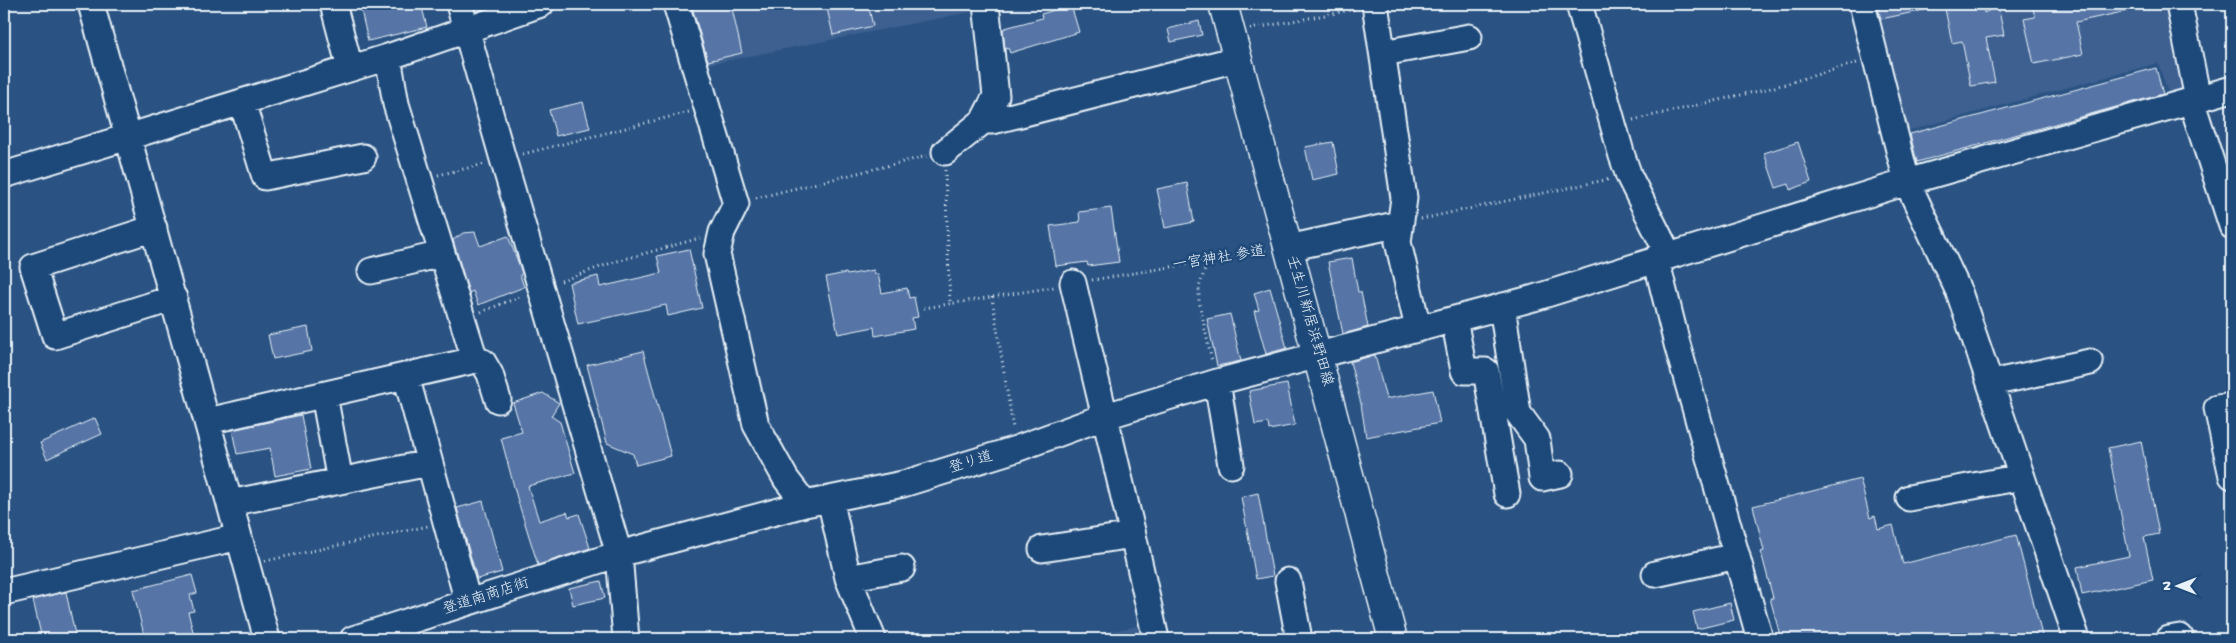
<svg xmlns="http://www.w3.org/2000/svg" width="2236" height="643" font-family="'Gochi Hand','Klee One',sans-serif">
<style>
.built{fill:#3c6090}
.building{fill:#5775a6;stroke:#e8f1f8}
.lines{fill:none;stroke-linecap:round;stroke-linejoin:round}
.minor-casing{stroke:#e8f1f8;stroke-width:29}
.major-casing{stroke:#e8f1f8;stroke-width:31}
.path{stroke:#e8f1f8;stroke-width:3;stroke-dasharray:1 4;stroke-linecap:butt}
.minor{stroke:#1f4a7a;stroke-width:25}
.major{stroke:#1f4a7a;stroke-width:28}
.labels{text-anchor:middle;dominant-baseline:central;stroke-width:5;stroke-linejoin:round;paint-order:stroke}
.street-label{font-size:15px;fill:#e8f1f8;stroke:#1f4a7a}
</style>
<rect width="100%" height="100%" fill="#2a5383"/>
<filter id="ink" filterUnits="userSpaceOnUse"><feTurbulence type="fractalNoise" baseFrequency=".02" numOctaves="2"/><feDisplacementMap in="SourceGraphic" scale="10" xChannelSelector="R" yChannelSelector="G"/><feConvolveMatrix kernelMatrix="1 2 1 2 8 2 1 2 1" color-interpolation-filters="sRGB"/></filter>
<g filter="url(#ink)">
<path class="built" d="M682 4H977L980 10 700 66Z
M1871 4H2175L2193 88 2169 95 2158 63 1904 132Z
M1148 624 1150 639H1070Z"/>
<path class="building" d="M371 4H421L427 27 368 41 360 6Z
M691 4H731L742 53 708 61Z
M826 4H868L873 26 833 35Z
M1877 4H1923L1924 10 1881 19Z
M1944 4H1983L1984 13 1998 6 2004 35 1986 38 1995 82 1971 86 1962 41 1952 43Z
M2032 4H2063L2064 7 2081 4H2132V10L2076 22 2083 54 2034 64 2024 19 2035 17Z
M1071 5 1079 32 1010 53 1008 48 1005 49 1003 30 1005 28 1042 18 1041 14Z
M1199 21 1202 35 1171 42 1168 29Z
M2156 68 2163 94 1917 162 1910 134Z
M583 102 590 128 556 136 549 110Z
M1333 142 1339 174 1312 180 1305 147Z
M1798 142 1811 182 1790 190 1789 184 1776 188 1764 153Z
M1187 183 1194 222 1165 228 1157 189Z
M1111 208 1119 262 1088 266 1087 262 1056 266 1050 226 1080 222 1079 212Z
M475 232 480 246 508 236 520 267 522 273 520 275 524 287 478 305 473 291 469 293 453 240 463 233Z
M689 249 702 308 668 316 666 305 578 324 569 283 598 276 600 287 661 273 657 256Z
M1352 258 1358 292H1361L1368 327 1343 334 1328 262Z
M874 270 875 274H878L882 293 907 288 909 298 914 297 918 317 912 318 914 329 875 336 874 327 838 334 826 277 846 273 847 275Z
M1270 288 1287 348 1266 354 1254 311 1259 310 1254 293Z
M1230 314 1241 361 1217 366 1207 319Z
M308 327 312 351 273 359 268 335Z
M643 351 671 456 636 465 633 454 607 443 587 365Z
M1375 355 1386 399 1433 390 1440 423 1366 437 1361 404 1350 362Z
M1287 384 1295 425 1269 430 1268 423 1255 425 1249 391Z
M543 393 559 403 551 416 560 422 575 473 528 486 539 521 567 512 569 517 579 514 590 548 538 565 517 498 501 438 522 432 513 403Z
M301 415 311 469 275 476 270 448 237 454 232 430Z
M95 418 102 434 47 459 40 443Z
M2141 441 2159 534 2144 537 2153 580 2082 595 2077 567 2129 556 2108 448Z
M1860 479 1870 518 1875 516 1878 529 1893 525 1903 564 2016 535 2043 639H1781L1770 598H1773L1761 552 1764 551 1753 506Z
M1258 493 1273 576 1256 579 1241 497Z
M483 501 502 572 477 579 457 508Z
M192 575 197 593 190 595 194 611 188 612 195 639H145L133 590Z
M601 581 605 598 573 605 569 588Z
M66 592 76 639H42L33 600Z
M1730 603 1734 620 1697 629 1693 612Z"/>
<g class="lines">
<defs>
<path id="minor" d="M333 4 350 68
M459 4 503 159 619 554 626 639
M676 4 736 204 722 232 717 254 756 425 786 479 805 504
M1375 4 1404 198 1398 242 1418 328
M1579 4 1622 156 1629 176 1665 248 1656 259 1677 344 1760 639
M1862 4 1907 182 1959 292 2077 639
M2179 4 2198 99
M1383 53 1469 37
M388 57 396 104 475 360
M2191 100 2232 226
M242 102 265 177 363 157
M983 121H993L1237 59
M945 152 983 121 996 96 986 4
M4 175 388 57 541 4
M154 228 33 267 55 336 174 298
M1288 248 1400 224
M371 271 442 254
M1073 283 1133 535
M1502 306 1518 413 1537 439 1542 478 1560 474
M1454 319 1464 371H1486L1507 494
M406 376 468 602
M1217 382 1231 465
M1991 383 2090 362
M324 395 340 481
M2232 406 2217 408 2232 476
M208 421 475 360 483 362 490 374 498 400
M1909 498 2022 477
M830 499 848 578 873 639
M230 503 429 463
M239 537 267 639
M1042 549 1133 535 1156 639
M1655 574 1737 556
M848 578 902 568
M1288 581 1299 639
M4 592 239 537 91 4
M353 639 619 554 805 504 903 484 1016 449 1106 416 1217 382 1534 298 1907 182 2232 89
M2169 639 2180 637"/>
<path id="major" d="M1223 4 1393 639"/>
</defs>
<use href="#minor" class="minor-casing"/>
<use href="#major" class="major-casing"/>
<path class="path" d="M1250 29 1357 9
M1633 120 1771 88 1857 63
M523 154 689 112
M945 170 950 304
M438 175 485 164
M756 198 927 156
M1421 219 1610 179
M1208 261 1199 287V301L1212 362
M1092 280 1268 251
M561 281 614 262 700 238
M992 297 1013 428
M924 308 1054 287
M481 312 522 296
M265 561 428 526"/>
<use href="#minor" class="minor"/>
<use href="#major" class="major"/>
</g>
</g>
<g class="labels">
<g class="street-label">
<text transform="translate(1219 259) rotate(-9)">一宮神社 参道</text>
<text transform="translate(1309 321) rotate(74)">壬生川新居浜野田線</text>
<text transform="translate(971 463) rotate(-17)">登り道</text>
<text transform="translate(486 597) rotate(-18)">登道南商店街</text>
</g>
</g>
<rect width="2236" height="643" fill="none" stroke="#1f4a7a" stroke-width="20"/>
<rect x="10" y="10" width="2216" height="623" fill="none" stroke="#e8f1f8" stroke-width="2" filter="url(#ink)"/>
<g transform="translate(2178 586) rotate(270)" stroke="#1f4a7a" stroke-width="4" paint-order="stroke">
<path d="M0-4L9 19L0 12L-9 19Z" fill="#e8f1f8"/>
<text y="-8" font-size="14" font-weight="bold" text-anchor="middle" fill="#e8f1f8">N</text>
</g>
</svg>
